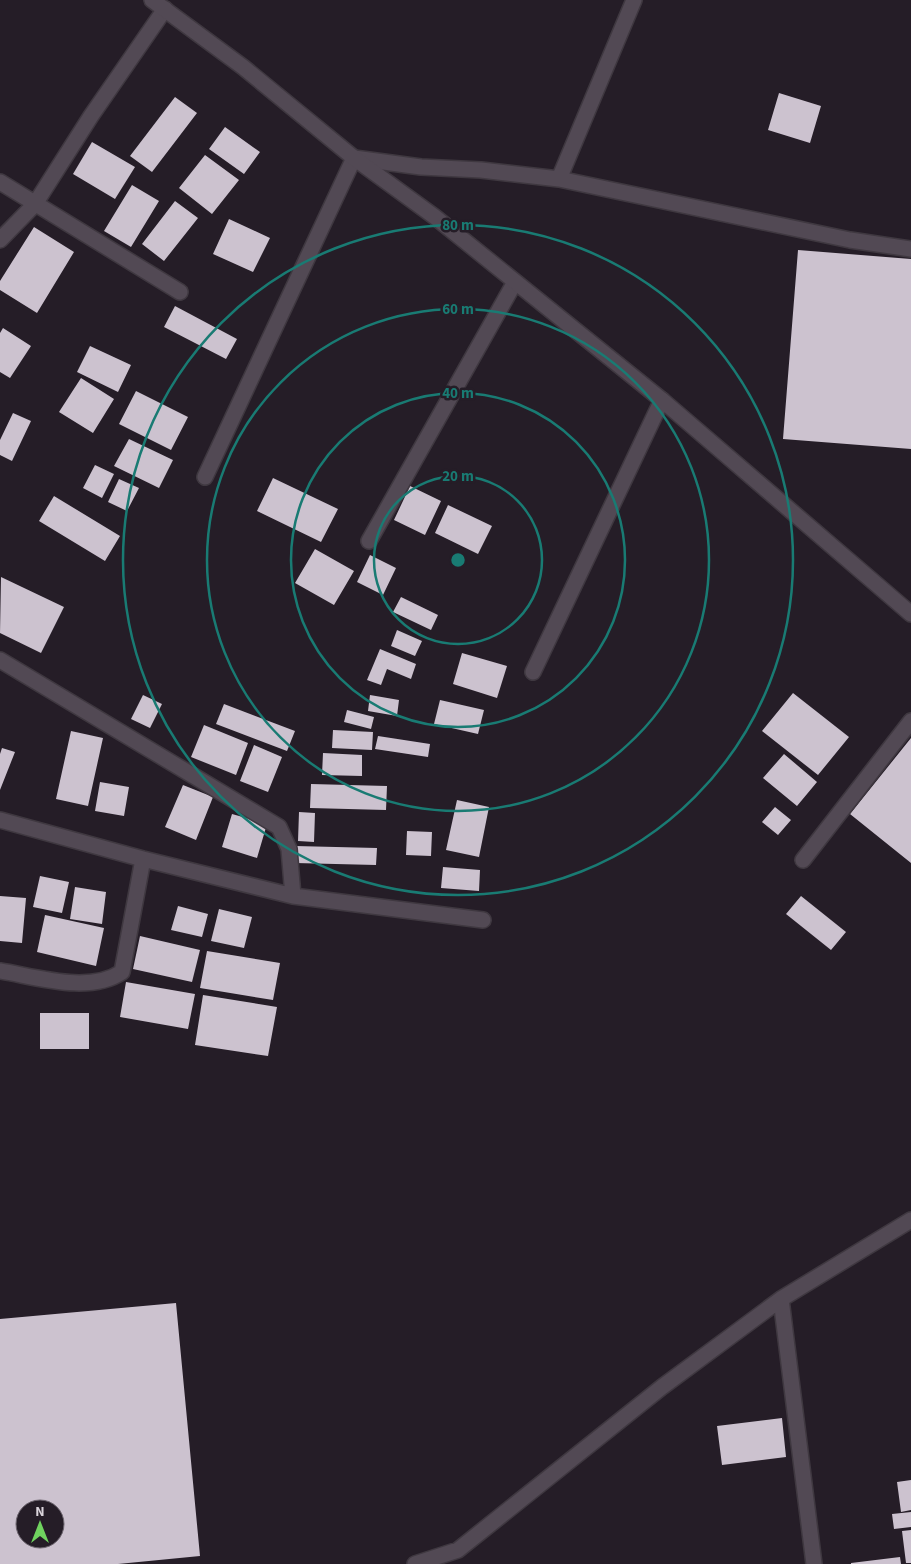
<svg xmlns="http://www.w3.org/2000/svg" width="911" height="1564" font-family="'Source Sans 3',sans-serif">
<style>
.building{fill:#ccc2cf;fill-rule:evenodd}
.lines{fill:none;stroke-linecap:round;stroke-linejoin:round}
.minor-casing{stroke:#3f3840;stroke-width:18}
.tertiary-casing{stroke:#3f3840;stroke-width:18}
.minor{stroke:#524954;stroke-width:15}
.tertiary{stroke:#524954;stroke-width:15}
.ring{fill:none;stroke:#197b73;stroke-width:2.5}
.centre{fill:#197b73;stroke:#251d27;stroke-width:2.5}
.ring-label{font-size:15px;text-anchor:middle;font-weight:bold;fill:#197b73;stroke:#251d27;stroke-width:5;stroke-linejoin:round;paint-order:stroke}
</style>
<rect width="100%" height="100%" fill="#251d27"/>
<path class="building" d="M779 93 821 106 810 143 768 130Z
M175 97 197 113 152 172 130 156Z
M225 127 260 152 244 174 209 149Z
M92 142 135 167 115 199 73 174Z
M205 155 239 180 212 214 179 188Z
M132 185 159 201 131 247 104 231Z
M175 201 198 218 164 261 142 244Z
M229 219 270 238 253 272 213 254Z
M34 227 74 252 37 313 0 290V281Z
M798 250 911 259V449L783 439Z
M175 306 237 339 226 359 164 327Z
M3 328 31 346 10 378 0 372V333Z
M90 346 131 365 118 392 77 372Z
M81 378 114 399 93 433 59 412Z
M136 391 188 417 171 450 119 424Z
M13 413 31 421 12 461 0 455V440Z
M129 439 173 460 159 488 114 466Z
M95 465 114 474 102 498 83 488Z
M273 478 338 509 321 542 257 511Z
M119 479 139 488 127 511 108 502Z
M410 486 441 501 425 535 394 520Z
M54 496 120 536 105 561 39 521Z
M448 505 492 526 478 554 435 533Z
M315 549 354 571 334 605 295 583Z
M370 555 396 568 383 595 357 582Z
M1 577 64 607 41 653 0 633Z
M401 597 438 615 431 630 393 612Z
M397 630 422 641 415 656 391 646Z
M380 649 416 664 411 679 387 669 381 685 367 680Z
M462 653 507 666 497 698 453 684Z
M793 693 849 737 818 775 762 731Z
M143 695 162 704 150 728 131 719Z
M370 695 399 700 397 716 368 711Z
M440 700 484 710 478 734 434 724Z
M224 704 295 731 287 751 216 724Z
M347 710 374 717 371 729 344 722Z
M204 725 248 743 236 775 191 757Z
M333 730 373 732 372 750 332 748Z
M71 731 103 738 88 806 56 799Z
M378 736 430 744 428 757 375 749Z
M911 738V863L850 814Z
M254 745 282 757 268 792 240 781Z
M2 748 15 752 0 790V754Z
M323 753 362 755V776L322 775Z
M784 754 817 782 797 806 763 778Z
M100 782 129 787 124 816 95 811Z
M311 784 387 786 386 810 310 808Z
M183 785 213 797 196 840 165 827Z
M457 800 489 807 479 857 446 850Z
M775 807 791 820 778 835 762 822Z
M299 812 315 813 314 842 298 841Z
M232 814 267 824 257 858 222 847Z
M407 831 432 832 431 856 406 855Z
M295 846 377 848 376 865 295 863Z
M443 867 480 870 479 891 441 888Z
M40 876 69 882 62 913 33 907Z
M75 887 106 892 102 924 70 919Z
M0 896 26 898 22 943 0 941Z
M801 896 846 932 831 950 786 914Z
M178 906 208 914 202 937 171 930Z
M219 909 252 917 244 948 211 941Z
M45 915 104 928 96 966 37 952Z
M140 936 200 950 192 982 133 969Z
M207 951 280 963 273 1000 200 988Z
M126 982 195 994 188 1029 120 1017Z
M203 995 277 1007 268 1056 195 1045Z
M40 1013H89V1049H40Z
M176 1303 200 1556 118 1564H0V1319ZM25 1509H55V1539H25Z
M782 1418 786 1457 722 1465 717 1426Z
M911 1480V1510L901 1512 897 1482Z
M911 1512V1527L894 1529 892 1514Z
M911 1530V1563H906L902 1531Z
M900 1557 901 1564H851V1563Z"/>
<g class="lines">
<defs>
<path id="minor" d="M559 179 634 0
M0 182 180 292
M0 240 35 204 91 116 165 9
M205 477 354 158 421 167 481 170 559 179 850 240 911 249
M369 541 515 282
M0 660 279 827 289 849 293 896
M533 672 662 400
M0 820 143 859 293 896 483 920
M803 860 911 721
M0 971C37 977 89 994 122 972L143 859
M781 1299 814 1564
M415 1564 458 1550 662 1387 781 1299 911 1220"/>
<path id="tertiary" d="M152 0 243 67 354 158 435 217 662 400 911 614"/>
</defs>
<use href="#minor" class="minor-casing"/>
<use href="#tertiary" class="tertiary-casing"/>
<use href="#minor" class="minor"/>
<use href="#tertiary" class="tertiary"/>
</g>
<g class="ring">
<circle cx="458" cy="560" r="84"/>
<circle cx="458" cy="560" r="167"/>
<circle cx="458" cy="560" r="251"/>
<circle cx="458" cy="560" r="335"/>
</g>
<circle cx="458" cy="560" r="8" class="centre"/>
<g class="ring-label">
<text x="458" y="230">80 m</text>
<text x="458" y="314">60 m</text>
<text x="458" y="398">40 m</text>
<text x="458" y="481">20 m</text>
</g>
<g transform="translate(40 1524)"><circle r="24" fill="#251d27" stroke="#6d666f"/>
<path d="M0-4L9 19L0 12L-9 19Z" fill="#70d35f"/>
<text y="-8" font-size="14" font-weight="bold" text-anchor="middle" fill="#dad4db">N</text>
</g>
</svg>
